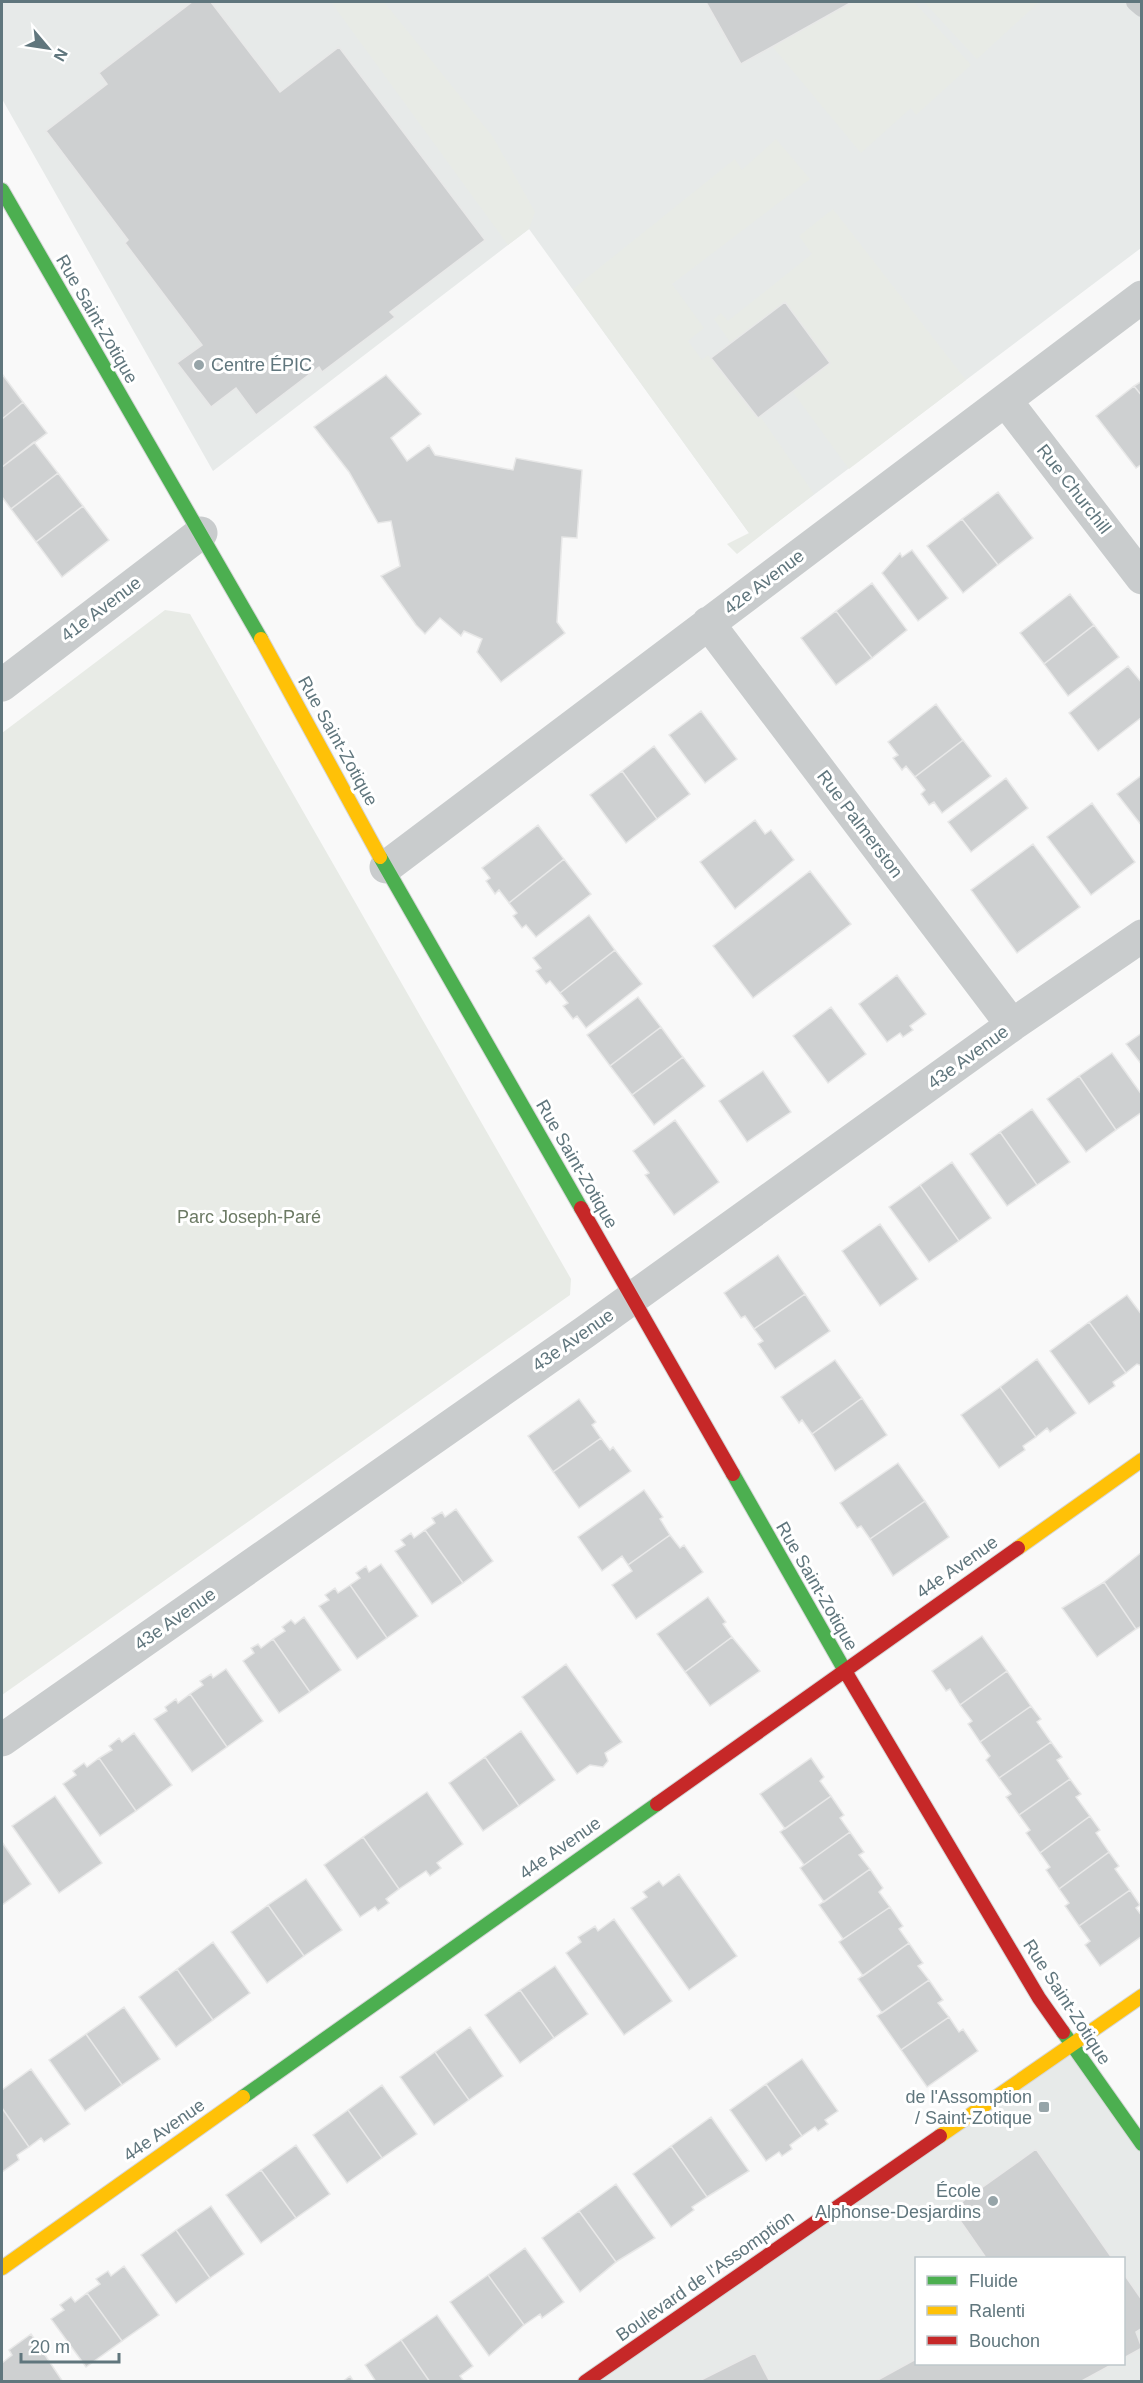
<svg xmlns="http://www.w3.org/2000/svg" width="1143" height="2383" font-family="Arial,sans-serif">
<style>
.built{fill:#e7eae9;fill-rule:evenodd}
.green{fill:#e8ebe6}
.building{fill:#ced0d1;stroke:#e8e8e8;stroke-width:1.5}
.lines{fill:none;stroke-linecap:round;stroke-linejoin:round}
.fast-casing{stroke:#d5d6d7;stroke-width:16}
.slow-casing{stroke:#d5d6d7;stroke-width:16}
.jam-casing{stroke:#d5d6d7;stroke-width:16}
.lane{stroke:#c9cccd;stroke-width:18}
.street{stroke:#c9cccd;stroke-width:33}
.fast{stroke:#4caf50;stroke-width:14}
.slow{stroke:#ffc107;stroke-width:14}
.jam{stroke:#c62828;stroke-width:14}
.poi-dot{fill:#96a4a8;stroke:#fff;stroke-width:2}
.labels{text-anchor:middle;dominant-baseline:central;stroke-width:6;stroke-linejoin:round;paint-order:stroke}
.street-label{font-size:18px;fill:#60767d;stroke:#fff}
.poi-label{font-size:18px;fill:#60767d;stroke:#fff;text-anchor:end}
.park-label{font-size:18px;fill:#6c7a64;stroke:#fff}
</style>
<rect width="100%" height="100%" fill="#f9f9f9"/>
<path class="built" d="M2 2H1141V248L754 540 529 229 213 471 2 99Z
M1072 2045 1141 2144V2381L585 2382ZM916 2258H1124V2364H916Z"/>
<path class="green" d="M331 2H384L493 137 535 212 529 229 508 245Z
M852 2H914L971 65 916 115 911 108 861 153 772 46Z
M924 2H1039L977 59Z
M776 139 810 179 672 284 704 328 688 341 702 360 708 355 758 418 760 416 814 494 737 554 727 544 749 533 573 289 735 159 742 170Z
M833 209 966 380 849 469 793 392 830 363 731 343 714 319 721 313 728 321 812 254 799 236Z
M165 610 190 614 571 1279 570 1295 2 1695V733Z"/>
<path class="building" d="M192 2H211L280 92 339 47 485 240 390 312 395 317 322 372 319 367 256 415 236 388 211 407 177 363 202 345 125 243 128 240 46 131 107 84 99 73Z
M706 2H852L741 64Z
M785 302 830 363 758 418 711 358Z
M2 374 23 402 2 419Z
M386 375 421 414 391 438 407 461 429 445 435 455 513 470 516 458 582 470 577 538 562 537 557 622 565 633 501 682 477 652 482 639 464 631 461 636 440 618 425 634 416 625 381 576 400 566 391 521 378 523 349 472 314 427Z
M1142 381V396L1134 386Z
M1134 386 1142 396V464L1136 468 1096 416Z
M23 402 47 433 2 467V419Z
M34 442 58 473 11 509 2 497V467Z
M58 473 83 506 36 542 11 509Z
M998 492 1033 538 998 565 962 519Z
M83 506 109 540 62 577 36 542Z
M962 519 998 565 963 593 927 546Z
M912 550 948 598 918 621 882 573 900 553 902 557Z
M872 583 907 630 872 658 836 611Z
M1070 594 1094 625 1044 664 1020 633Z
M836 611 872 658 836 685 801 638Z
M1094 625 1119 657 1068 696 1044 664Z
M1128 666 1142 683V717L1098 751 1069 713Z
M936 704 963 740 915 777 906 766 902 770 893 758 898 755 888 742Z
M701 711 737 759 705 783 669 735Z
M963 740 991 776 942 813 934 802 929 805 921 794 925 790 915 777Z
M654 746 690 794 657 819 622 771Z
M622 771 657 819 626 843 590 795Z
M1142 775V826L1117 794Z
M1006 778 1028 808 971 852 948 822Z
M1092 803 1135 862 1091 895 1047 837Z
M755 820 765 834 771 830 794 860 735 909 700 862Z
M538 825 564 859 509 903 499 890 495 894 486 881 490 878 482 868Z
M1033 844 1080 907 1017 953 971 890Z
M564 859 591 894 536 937 526 925 522 928 513 916 517 913 509 903Z
M810 871 851 924 753 998 713 946Z
M589 915 615 950 560 993 550 981 546 984 536 971 541 968 533 958Z
M615 950 642 984 586 1028 577 1016 573 1019 563 1006 568 1003 560 993Z
M897 975 926 1014 910 1026 913 1030 903 1037 900 1033 887 1042 859 1004Z
M638 997 661 1027 610 1066 587 1035Z
M831 1007 866 1054 828 1083 793 1036Z
M661 1027 683 1057 632 1095 610 1066Z
M1142 1033V1065L1126 1044Z
M1112 1053 1142 1095V1112L1116 1130 1079 1076Z
M683 1057 705 1086 654 1125 632 1095Z
M763 1071 791 1112 747 1142 719 1101Z
M1079 1076 1116 1130 1086 1152 1047 1099Z
M1032 1109 1070 1162 1037 1185 1000 1132Z
M675 1120 719 1182 674 1215 645 1175 649 1173 633 1151Z
M1000 1132 1037 1185 1007 1206 970 1154Z
M952 1162 991 1218 959 1241 920 1185Z
M920 1185 959 1241 929 1262 889 1207Z
M880 1224 918 1279 880 1306 842 1251Z
M778 1255 805 1294 754 1329 745 1316 741 1318 724 1293Z
M805 1294 830 1331 775 1369 758 1344 763 1341 754 1329Z
M1127 1295 1142 1315V1366L1137 1364 1126 1373 1089 1322Z
M1089 1322 1126 1373 1113 1382 1115 1386 1089 1404 1050 1351Z
M1037 1359 1076 1413 1050 1432 1047 1428 1036 1437 1000 1387Z
M835 1360 862 1398 812 1434 802 1420 799 1423 781 1397Z
M1000 1387 1036 1437 1023 1446 1025 1450 999 1468 961 1415Z
M862 1398 887 1435 835 1471 812 1434Z
M579 1399 596 1422 592 1425 601 1438 553 1472 528 1436Z
M601 1438 610 1450 613 1447 631 1471 579 1508 553 1472Z
M898 1463 925 1501 870 1539 861 1526 857 1528 840 1503Z
M644 1490 663 1517 660 1519 670 1535 628 1565 622 1556 602 1571 578 1537Z
M925 1501 949 1537 893 1576 870 1539Z
M456 1509 493 1561 463 1583 425 1530 435 1523 432 1518 442 1512 445 1517Z
M425 1530 463 1583 432 1604 395 1551 405 1545 401 1540 411 1533 414 1538Z
M670 1535 680 1548 684 1545 703 1572 636 1619 612 1585 632 1571 628 1565Z
M1142 1552V1626L1136 1629 1104 1582Z
M381 1564 418 1616 387 1638 350 1585 360 1578 356 1573 366 1566 369 1572Z
M1104 1582 1136 1629 1097 1657 1062 1608Z
M350 1585 387 1638 357 1659 319 1606 329 1600 325 1595 335 1588 338 1593Z
M708 1597 726 1622 723 1624 732 1637 685 1672 657 1634Z
M304 1617 341 1670 310 1692 273 1639 285 1631 282 1627 291 1620 295 1624Z
M982 1636 1007 1671 960 1705 950 1689 946 1691 932 1671Z
M732 1637 760 1671 710 1706 685 1672Z
M273 1639 310 1692 279 1713 243 1661 254 1653 251 1648 258 1644 261 1648Z
M566 1664 622 1742 605 1753 608 1761 603 1767 590 1765 577 1774 522 1697Z
M226 1669 263 1721 227 1747 190 1694 203 1685 200 1681 211 1674 213 1678Z
M1007 1671 1031 1706 980 1742 968 1724 972 1721 960 1705Z
M190 1694 227 1747 192 1772 154 1719 167 1711 165 1707 176 1699 178 1703Z
M1031 1706 1041 1719 1037 1722 1051 1742 999 1778 986 1760 990 1756 980 1742Z
M521 1731 555 1780 519 1806 485 1757Z
M134 1733 172 1785 136 1811 99 1758 112 1750 109 1746 119 1738 122 1742Z
M1051 1742 1062 1757 1057 1760 1070 1779 1019 1815 1006 1797 1011 1794 999 1778Z
M485 1757 519 1806 483 1831 449 1783Z
M99 1758 136 1811 100 1836 63 1784 76 1775 73 1771 84 1763 87 1767Z
M811 1758 824 1777 820 1781 831 1796 785 1829 760 1794Z
M1070 1779 1081 1794 1076 1797 1090 1816 1040 1853 1026 1833 1030 1830 1019 1815Z
M427 1792 463 1844 437 1863 441 1868 430 1876 426 1871 399 1889 363 1837Z
M55 1796 102 1863 59 1893 12 1826Z
M831 1796 844 1815 840 1818 850 1832 804 1865 780 1832Z
M1090 1816 1100 1830 1096 1833 1109 1852 1059 1889 1046 1870 1050 1867 1040 1853Z
M850 1832 864 1852 859 1855 870 1869 824 1902 800 1868Z
M363 1837 399 1889 386 1899 389 1903 378 1911 375 1907 360 1917 324 1865Z
M2 1842 31 1884 2 1905Z
M1109 1852 1119 1866 1115 1869 1130 1890 1079 1926 1065 1906 1069 1903 1059 1889Z
M870 1869 883 1888 879 1892 890 1907 843 1939 819 1905Z
M679 1874 737 1956 689 1990 631 1908 647 1897 643 1892 659 1881 663 1886Z
M306 1879 342 1930 304 1956 268 1905Z
M1130 1890 1140 1905 1136 1908 1142 1916V1936L1100 1966 1085 1945 1090 1941 1079 1926Z
M268 1905 304 1956 267 1983 231 1932Z
M890 1907 903 1926 899 1929 909 1943 863 1976 839 1942Z
M614 1919 672 2001 624 2035 566 1953 581 1942 578 1937 595 1926 598 1931Z
M213 1942 250 1993 213 2020 177 1969Z
M909 1943 923 1963 918 1966 929 1980 882 2013 858 1979Z
M555 1966 588 2014 554 2038 520 1990Z
M177 1969 213 2020 176 2047 139 1997Z
M929 1980 943 2000 938 2003 949 2017 901 2050 877 2016Z
M520 1990 554 2038 520 2063 485 2015Z
M124 2007 160 2059 122 2085 86 2034Z
M949 2017 959 2032 963 2029 978 2051 927 2087 901 2050Z
M470 2027 503 2076 469 2100 435 2052Z
M86 2034 122 2085 85 2111 49 2060Z
M435 2052 469 2100 434 2125 400 2077Z
M802 2059 838 2111 825 2120 828 2124 818 2131 815 2127 802 2136 766 2084Z
M31 2069 70 2124 44 2142 41 2138 29 2147 2 2108V2090Z
M766 2084 802 2136 790 2145 792 2149 782 2156 779 2152 766 2161 730 2110Z
M382 2085 417 2134 382 2158 348 2110Z
M2 2108 29 2147 17 2155 19 2160 2 2172Z
M348 2110 382 2158 347 2183 313 2135Z
M711 2117 749 2171 707 2197 671 2146Z
M296 2145 330 2194 296 2218 261 2170Z
M671 2146 707 2197 692 2207 694 2210 671 2227 633 2174Z
M1036 2149 1112 2258H986L952 2209Z
M261 2170 296 2218 261 2243 226 2195Z
M616 2184 655 2238 616 2262 579 2211Z
M211 2206 244 2254 210 2278 176 2230Z
M579 2211 616 2262 580 2292 542 2238Z
M176 2230 210 2278 176 2303 141 2255Z
M525 2248 564 2302 542 2318 540 2314 524 2325 488 2275Z
M124 2266 159 2315 122 2341 87 2293 100 2284 96 2279 108 2271 111 2276Z
M1124 2274 1142 2300V2328L1136 2332 1142 2348 1124 2358Z
M488 2275 524 2325 489 2356 450 2302Z
M87 2293 122 2341 86 2367 51 2319 64 2310 60 2305 71 2297 75 2302Z
M437 2315 473 2366 460 2376 463 2380 460 2382H430L401 2340Z
M31 2334 63 2382H2V2363L12 2355 9 2350Z
M401 2340 430 2382H376L365 2365Z
M755 2353 770 2382H699V2381Z
M916 2359V2364H1113L1080 2382H874Z
M350 2376 354 2382H342Z"/>
<g class="lines">
<defs>
<path id="fast" d="M2 190 261 639
M380 857 581 1208
M733 1474 848 1676
M1063 2032 1142 2144
M243 2097 657 1804"/>
<path id="slow" d="M261 639 380 857
M1018 1548 1142 1460
M940 2136 1142 1996
M2 2268 243 2097"/>
<path id="jam" d="M581 1208 733 1474
M848 1676 1039 1998 1063 2032
M657 1804 1018 1548
M585 2382 940 2136"/>
</defs>
<use href="#fast" class="fast-casing"/>
<use href="#slow" class="slow-casing"/>
<use href="#jam" class="jam-casing"/>
<path class="lane" d="M1135 2 1142 8"/>
<path class="street" d="M1006 401 1142 578
M708 623 1012 1025
M2 685 201 533
M386 867 1142 297
M2 1740 585 1332 1012 1025 1142 936"/>
<use href="#fast" class="fast"/>
<use href="#slow" class="slow"/>
<use href="#jam" class="jam"/>
</g>
<g class="poi-dot">
<circle cx="199" cy="365" r="6"/>
<rect x="1038" y="2101" width="12" height="12" rx="3"/>
<circle cx="993" cy="2201" r="6"/>
</g>
<g class="labels">
<g class="street-label">
<text transform="translate(97 319) rotate(60)">Rue Saint-Zotique</text>
<text transform="translate(1074 489) rotate(52)">Rue Churchill</text>
<text transform="translate(764 582) rotate(-37)">42e Avenue</text>
<text transform="translate(101 609) rotate(-37)">41e Avenue</text>
<text transform="translate(338 741) rotate(61)">Rue Saint-Zotique</text>
<text transform="translate(860 824) rotate(53)">Rue Palmerston</text>
<text transform="translate(968 1057) rotate(-36)">43e Avenue</text>
<text transform="translate(577 1164) rotate(60)">Rue Saint-Zotique</text>
<text transform="translate(573 1340) rotate(-35)">43e Avenue</text>
<text transform="translate(957 1567) rotate(-35)">44e Avenue</text>
<text transform="translate(817 1586) rotate(60)">Rue Saint-Zotique</text>
<text transform="translate(175 1619) rotate(-35)">43e Avenue</text>
<text transform="translate(560 1848) rotate(-35)">44e Avenue</text>
<text transform="translate(1067 2002) rotate(57)">Rue Saint-Zotique</text>
<text transform="translate(164 2130) rotate(-35)">44e Avenue</text>
<text transform="translate(705 2276) rotate(-35)">Boulevard de l'Assomption</text>
</g>
<g class="poi-label">
<text x="211" y="365" text-anchor="start">Centre ÉPIC</text>
<text x="1032" y="2097">de l'Assomption<tspan x="1032" dy="21">/ Saint-Zotique</tspan></text>
<text x="981" y="2191">École<tspan x="981" dy="21">Alphonse-Desjardins</tspan></text>
</g>
<g class="park-label">
<text x="249" y="1217">Parc Joseph-Paré</text>
</g>
</g>
<rect width="1143" height="2383" fill="none" stroke="#60767d" stroke-width="6"/>
<rect x="915" y="2257" width="210" height="108" fill="#ffffff" stroke="#bfc8cb" stroke-width="1.5"/>
<rect x="927" y="2276" width="30" height="9" fill="#4caf50" stroke="#bfc8cb" stroke-width="1.5"/>
<text x="969" y="2287" font-size="18" fill="#60767d">Fluide</text>
<rect x="927" y="2306" width="30" height="9" fill="#ffc107" stroke="#bfc8cb" stroke-width="1.5"/>
<text x="969" y="2317" font-size="18" fill="#60767d">Ralenti</text>
<rect x="927" y="2336" width="30" height="9" fill="#c62828" stroke="#bfc8cb" stroke-width="1.5"/>
<text x="969" y="2347" font-size="18" fill="#60767d">Bouchon</text>
<g transform="translate(48 48) rotate(119)" stroke="#ffffff" stroke-width="4.5" paint-order="stroke">
<path d="M0-4.5L10 22L0 15L-10 22Z" fill="#60767d"/>
<text y="-9" font-size="16" font-weight="bold" text-anchor="middle" fill="#60767d">N</text>
</g>
<path d="M21 2353v9h98v-9" fill="none" stroke="#60767d" stroke-width="3"/>
<text x="30" y="2353" font-size="18" fill="#60767d" stroke="#ffffff" stroke-width="4.5" paint-order="stroke">20 m</text>
</svg>
